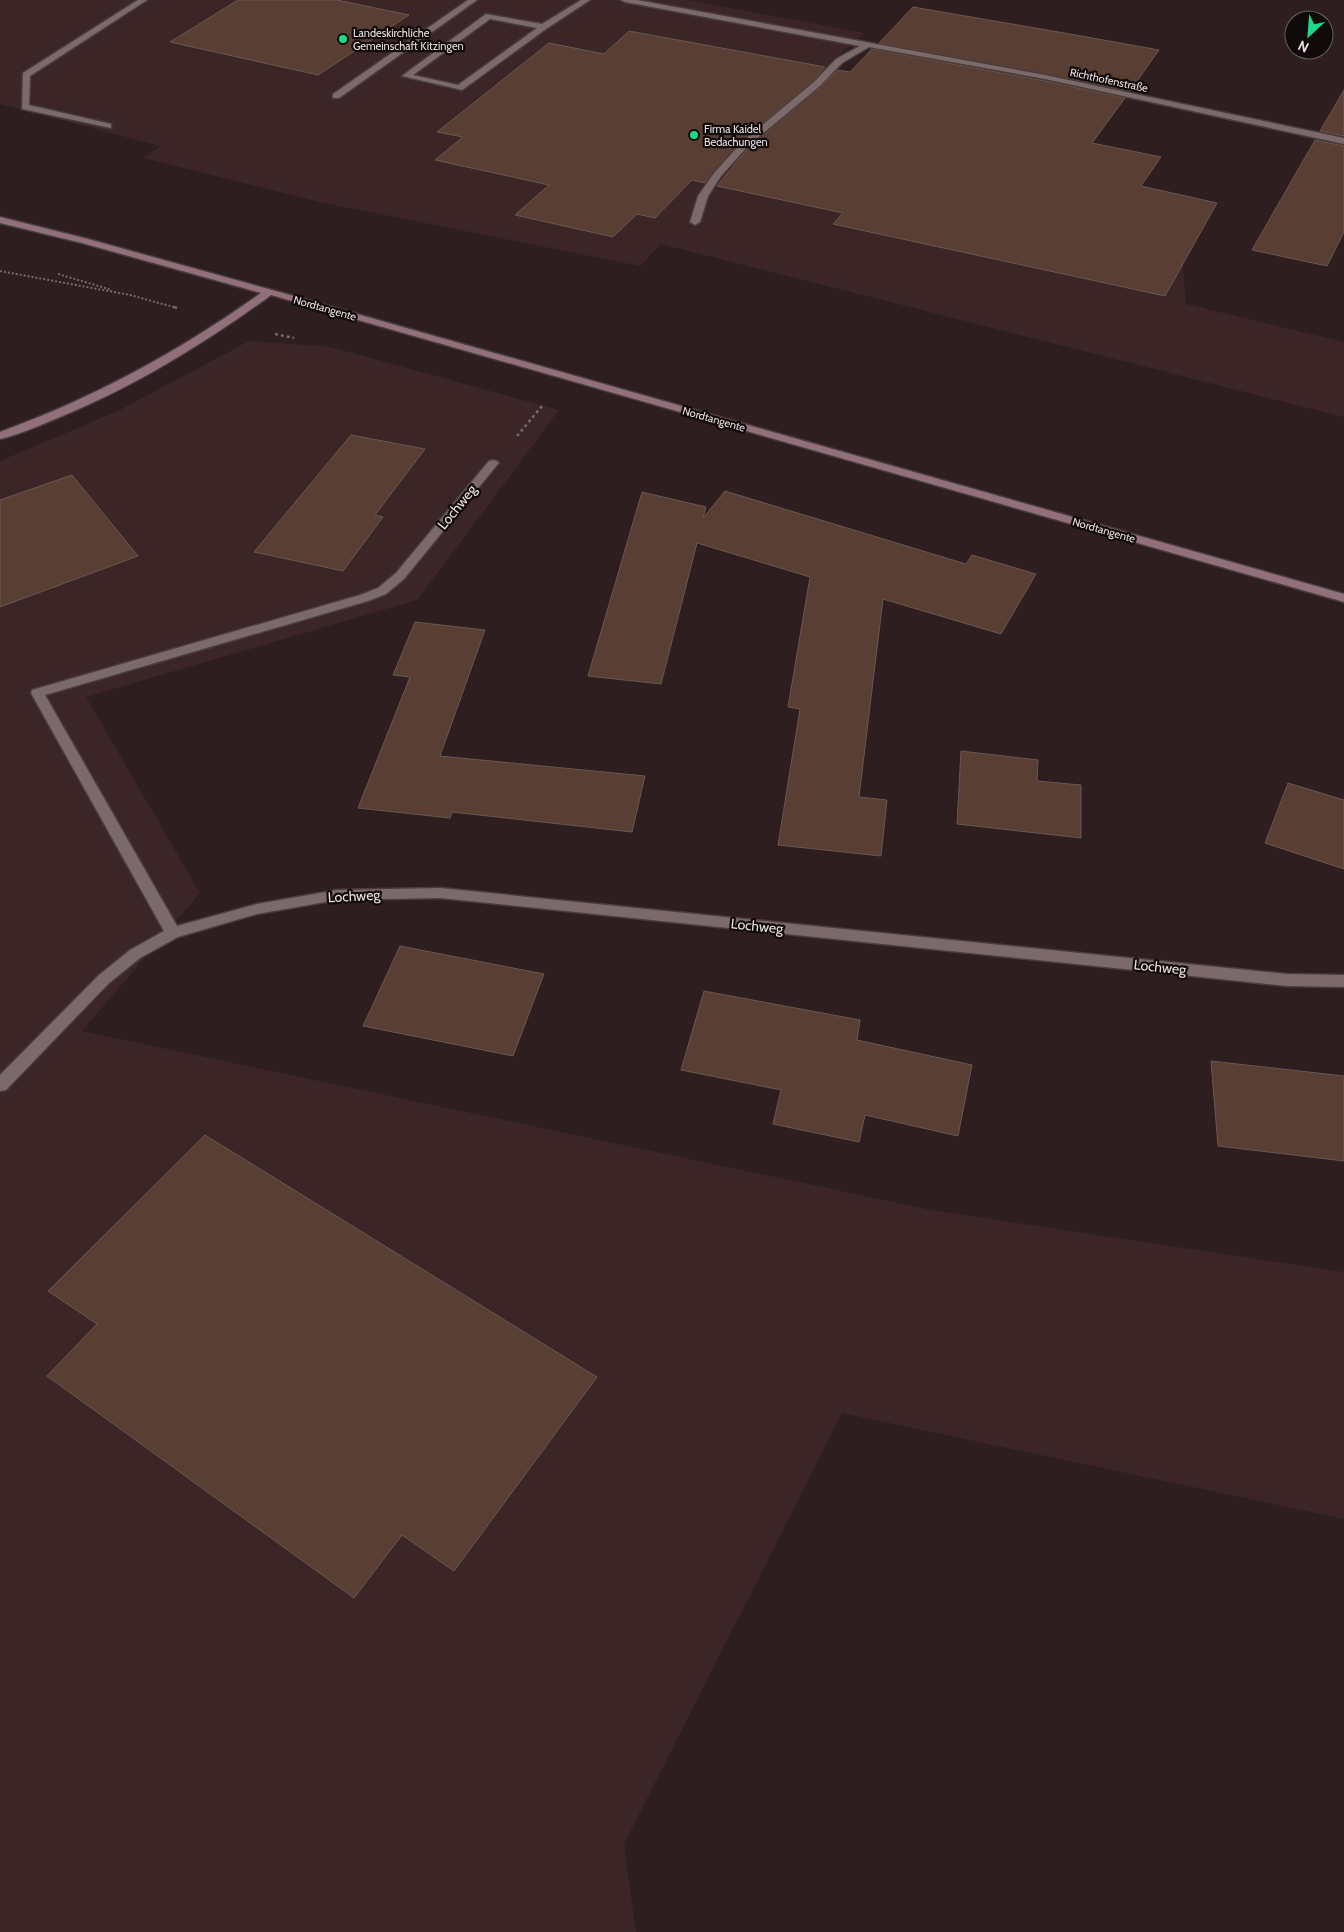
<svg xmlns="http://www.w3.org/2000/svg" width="1344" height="1932" font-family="Cabin,sans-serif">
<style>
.built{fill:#3c2527}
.building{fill:#593e33;stroke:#695851}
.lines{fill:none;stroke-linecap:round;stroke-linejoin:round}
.lane-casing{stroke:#493c3d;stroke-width:3}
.street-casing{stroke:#493c3d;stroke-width:3}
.secondary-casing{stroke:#493c3d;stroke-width:3}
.path-far1{stroke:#77696a;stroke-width:2;stroke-dasharray:2 2;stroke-linecap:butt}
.path{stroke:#77696a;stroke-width:2.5;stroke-dasharray:3 3;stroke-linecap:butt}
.lane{fill:#7c696a;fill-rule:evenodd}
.street{fill:#7c696a;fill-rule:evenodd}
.secondary{fill:#91707b;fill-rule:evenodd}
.poi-dot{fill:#1cd988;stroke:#110a0b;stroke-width:2}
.labels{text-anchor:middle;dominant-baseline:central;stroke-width:4.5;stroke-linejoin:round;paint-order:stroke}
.far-poi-label{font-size:11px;fill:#ebe0e1;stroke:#110a0b;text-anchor:start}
.far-street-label{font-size:11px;fill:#ebe0e1;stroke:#110a0b}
.street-label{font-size:14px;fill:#ebe0e1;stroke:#110a0b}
</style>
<rect width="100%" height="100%" fill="#2e1e1f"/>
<path class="built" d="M0 0H688L864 33 766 118 747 143 1181 245 1186 304 1344 342V417L661 244 640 266 319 202 144 158 160 146 0 104Z
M249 341 331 347 559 410 417 600 86 697 200 893 82 1031 931 1210 1344 1272V1519L842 1413 624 1844 636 1932H0V461L118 411Z"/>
<path class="building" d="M238 0H337L409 15 318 75 170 42Z
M913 7 1070 34 1159 50 1130 91 879 43Z
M629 31 825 67 813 81 742 140 705 183 692 180 655 218 637 214 613 237 515 215 549 185 435 160 463 137 437 132 549 43 604 54Z
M872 49 1045 81 1125 98 1092 143 1161 157 1141 186 1217 203 1165 296 833 224 843 213 717 186 750 146 821 87 838 70 850 72Z
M1344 90V136L1320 131Z
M1315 140 1344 146V232L1327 266 1252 250Z
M351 435 425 449 375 515 383 517 343 571 254 552Z
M72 475 138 556 0 607V500Z
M725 491 966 564 972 555 1036 574 1001 634 883 599 859 797 887 800 881 856 778 845 800 709 788 707 810 577 697 543 661 684 588 676 642 492 706 507 703 518Z
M415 622 485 630 440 756 645 776 632 832 452 812 450 818 358 808 410 677 393 675Z
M961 751 1038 760 1037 781 1081 785V838L957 824Z
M1288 783 1344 800V869L1265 843Z
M400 946 544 974 513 1056 363 1026Z
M704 991 860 1020 857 1040 972 1065 958 1136 865 1115 859 1142 773 1124 781 1090 681 1070Z
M1211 1061 1344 1076V1161L1218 1146Z
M205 1135 597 1377 454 1571 402 1535 354 1598 47 1376 97 1324 48 1291Z"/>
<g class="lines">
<defs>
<path id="lane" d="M138 0H147L30 76 29 105 111 124V128L22 109 23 73Z
M468 0H477L339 98H333V94Z
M581 0H590L546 29 462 90 402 76 486 14 542 24ZM490 19 537 28 458 85 413 75Z"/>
<path id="street" d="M621 0H637L1045 75 1344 138V144L1045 79 869 47 842 63 820 86 749 145 721 176 708 196 700 222 695 225 690 222 698 196 715 172 743 141 814 82 836 59 860 46 625 2Z
M493 460 497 461 499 463 497 465 404 579 386 594 368 601 45 695 177 926 257 904 337 890 440 888 1287 974 1344 975V987L1287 986 440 898 337 900 257 914 178 937 140 958 108 984 6 1090 0 1091V1075L98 976 130 950 164 931 31 693 32 690 360 595 378 588 396 573 489 461Z"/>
<path id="secondary" d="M0 217 88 239 290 295 1344 594V602L271 295C205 343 136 386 60 417 41 425 21 434 0 439V432C94 398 180 351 261 293L82 243 0 223Z"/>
</defs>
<use href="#lane" class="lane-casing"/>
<use href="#street" class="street-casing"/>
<use href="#secondary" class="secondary-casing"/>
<path class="path-far1" d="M0 271 130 295 177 308
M58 274 112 290"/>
<path class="path" d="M174 307 177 308
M275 334 294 338
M517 436 542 406"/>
<use href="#lane" class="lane"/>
<use href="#street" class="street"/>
<use href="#secondary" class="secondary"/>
</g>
<g class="poi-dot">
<circle cx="343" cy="39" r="5"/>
<circle cx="694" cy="135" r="5"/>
</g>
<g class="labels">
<g class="far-poi-label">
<text x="353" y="33">Landeskirchliche<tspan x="353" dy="13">Gemeinschaft Kitzingen</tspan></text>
<text x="704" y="129">Firma Kaidel<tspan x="704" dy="13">Bedachungen</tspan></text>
</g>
<g class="far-street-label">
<text transform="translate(1109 80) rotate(12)">Richthofenstraße</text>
<text transform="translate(325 308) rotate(16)">Nordtangente</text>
<text transform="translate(714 419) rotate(16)">Nordtangente</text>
<text transform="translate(1104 530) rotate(16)">Nordtangente</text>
</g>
<g class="street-label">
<text transform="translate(457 507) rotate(-51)">Lochweg</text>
<text transform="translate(354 896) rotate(-3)">Lochweg</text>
<text transform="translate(757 926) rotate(6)">Lochweg</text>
<text transform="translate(1160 967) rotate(6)">Lochweg</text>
</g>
</g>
<g transform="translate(1309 35) rotate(206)"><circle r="24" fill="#110a0b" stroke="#686061"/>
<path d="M0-4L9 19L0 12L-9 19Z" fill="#1cd988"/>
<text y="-8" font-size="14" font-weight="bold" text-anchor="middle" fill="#ebe0e1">N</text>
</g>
</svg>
